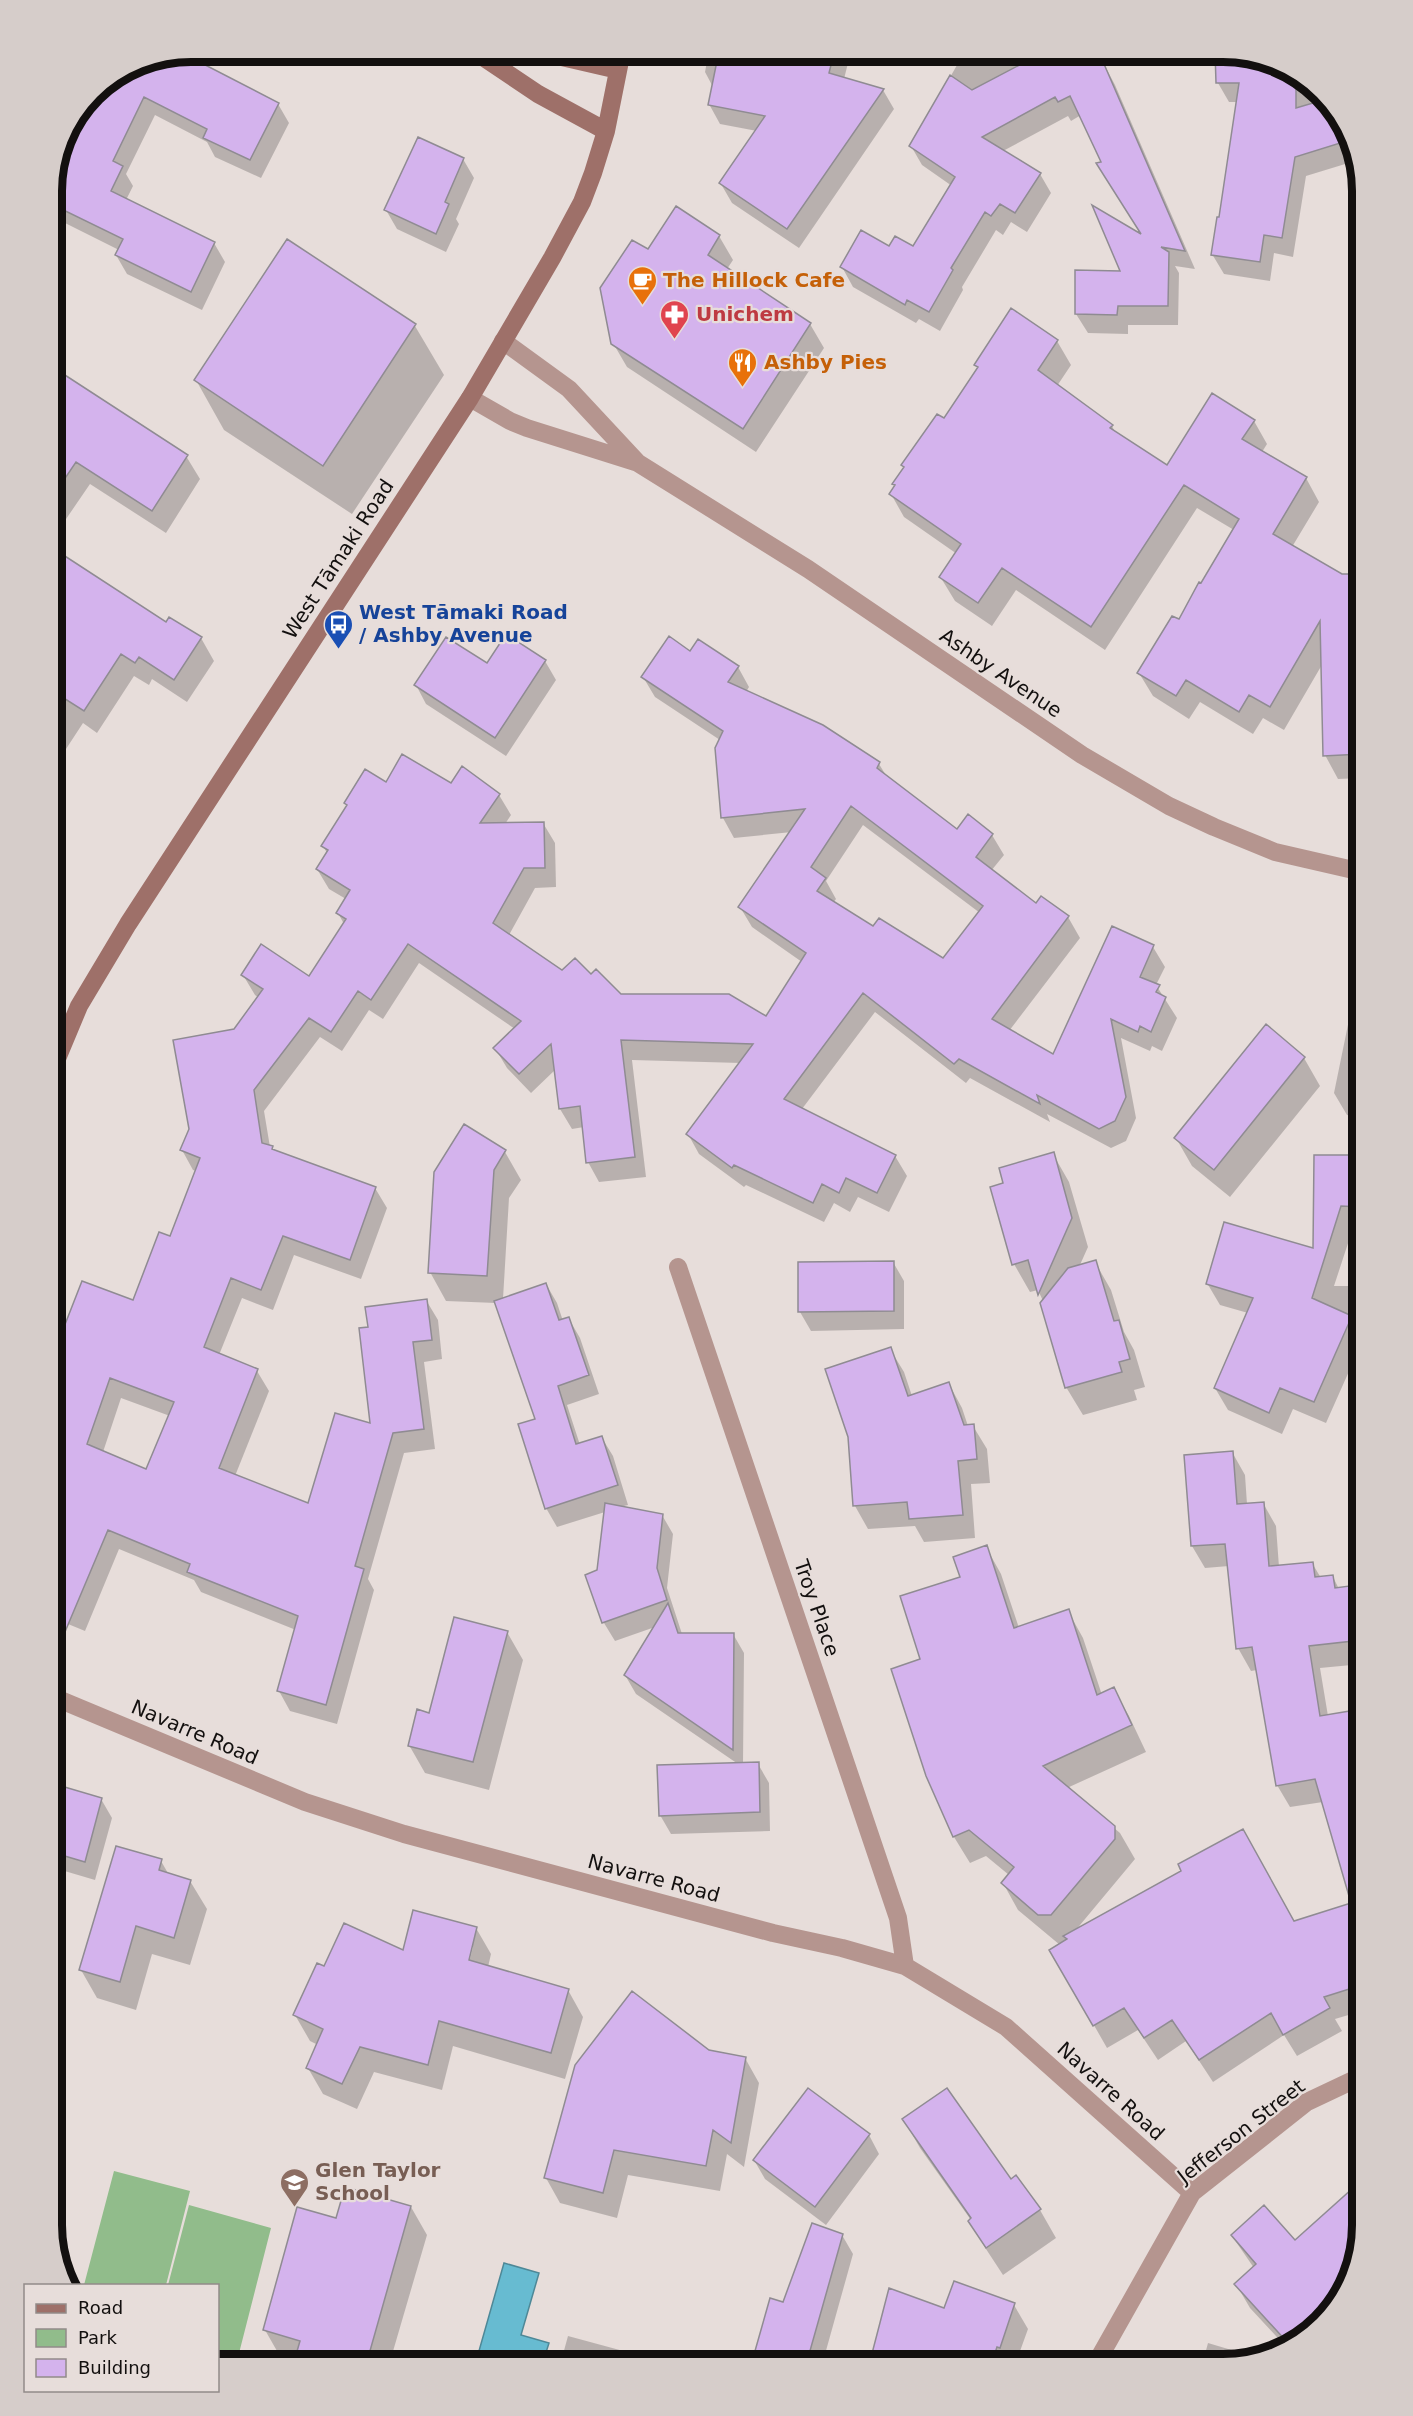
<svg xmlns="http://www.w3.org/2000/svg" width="1413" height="2416" font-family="'DejaVu Sans',sans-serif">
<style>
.green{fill:#91bc8b}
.water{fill:#67bbd1;stroke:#4e8897;stroke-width:1.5}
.shadow{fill:#0003;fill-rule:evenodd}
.building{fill:#d4b3ed;stroke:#8f8b92;stroke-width:1.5;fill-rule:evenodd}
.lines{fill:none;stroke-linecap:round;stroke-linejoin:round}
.minor{stroke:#b5958f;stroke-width:18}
.tertiary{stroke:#b5958f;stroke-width:18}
.secondary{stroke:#9e7069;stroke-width:18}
.labels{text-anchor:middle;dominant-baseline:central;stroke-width:4.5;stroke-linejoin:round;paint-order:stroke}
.food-label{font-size:20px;font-weight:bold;fill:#c56008;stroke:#e7ddda;text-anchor:start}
.health-label{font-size:20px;font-weight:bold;fill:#be3a42;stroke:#e7ddda;text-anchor:start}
.street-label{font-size:20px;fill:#13100f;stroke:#e7ddda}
.transit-label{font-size:20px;font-weight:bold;fill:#164399;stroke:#e7ddda;text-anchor:start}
.education-label{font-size:20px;font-weight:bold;fill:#785e54;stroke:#e7ddda;text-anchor:start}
.rim{fill:none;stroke:#13100f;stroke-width:8}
</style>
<rect width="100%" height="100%" fill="#e7ddda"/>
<path class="green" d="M114 2171 190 2191 166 2285H84Z
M189 2205 271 2228 236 2365H218V2286L168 2285Z"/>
<path class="water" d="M504 2263 539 2273 521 2335 549 2343 542 2365H475Z"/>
<path class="shadow" d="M709 51H851L844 79 883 90 894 109 799 248 732 203 721 184 757 131 720 124 709 104 713 87 705 72Z
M965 51H1022L1020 59 1034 51H1097L1115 85 1195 269 1175 266 1179 273 1178 325H1128V334L1088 333 1076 314 1122 273 1144 238 1081 115 1071 121 1068 116 1003 151 1040 174 1051 193 1027 232 1011 222 1003 235 996 230 962 287 963 290 940 331 919 319 916 323 853 287 842 267 890 248H913L952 186 922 165 911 146Z
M1232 51 1300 75 1348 129 1355 161 1306 176 1293 257 1274 253 1270 281 1224 274 1212 254 1221 219 1238 102H1229L1218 83Z
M179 53 278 104 289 123 261 178 215 157 207 142 155 115 126 174 133 186 126 200 214 243 225 262 202 310 127 274 116 255 119 250 55 218 51 211V185L58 164 97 89 137 61Z
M463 159 474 178 456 219 459 224 446 252 397 229 386 210Z
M719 236 733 260 727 269 810 324 824 348 756 452 627 367 613 343 648 251Z
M1012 310 1057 341 1071 365 1057 386 1112 426 1116 434 1167 467 1254 421 1267 444 1262 452 1306 478 1319 502 1292 547 1341 576 1362 575V778L1338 779 1325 755 1323 663 1284 730 1263 718 1253 734 1200 702 1189 719 1153 696 1139 673 1179 621 1234 530 1197 508 1105 650 1016 590 992 626 955 601 941 578 957 554 904 517 891 494 905 469 903 465 944 420 979 369 976 365Z
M415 326 444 375 352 514 224 430 196 380Z
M51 389 186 456 200 479 166 533 90 484 51 541Z
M51 548 167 624 201 638 214 661 187 702 152 679 149 685 134 676 97 733 83 723 51 772Z
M690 653 738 667 749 687 746 692 879 764 887 777 957 831 968 816 992 835 1004 855 991 871 1036 905 1042 898 1068 917 1080 938 1009 1031 1054 1057 1153 947 1165 967 1156 985 1177 1018 1162 1051 1152 1046 1150 1051 1121 1038 1136 1118 1126 1141 1111 1148 1047 1114 1050 1122 970 1078 966 1083 875 1012 802 1109 895 1156 907 1176 889 1212 858 1197 850 1212 834 1203 824 1222 746 1185 744 1187 699 1154 688 1134 741 1063 632 1060 646 1177 599 1182 588 1162 584 1127 572 1129 560 1109 555 1070 531 1093 507 1068 495 1048 515 1029 419 963 383 1019 369 1010 342 1051 320 1037 264 1111 270 1147 274 1152 375 1188 387 1208 361 1279 294 1255 273 1310 242 1298 219 1355 257 1371 269 1391 235 1476 309 1505 372 1425 370 1328 426 1300 438 1320 442 1359 424 1362 435 1449 404 1453 368 1579 374 1590 337 1724 290 1711 279 1691 296 1630 201 1592 194 1580 119 1549 85 1631 51 1617 65 1329 134 1302 171 1238 196 1171 193 1170 182 1150 235 1030 259 998 255 995 243 975 310 978 344 924 338 913 346 899 329 889 317 869 327 853 323 846 347 806 346 803 386 784 451 786 462 768 499 795 511 815 505 824 543 823 555 843 556 887 535 888 509 935 562 972 591 976 620 996 767 1018 802 962 752 927 740 907 792 832 734 838 723 818 720 740 655 697 643 677ZM863 825 980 913 944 960 873 928 833 903 836 899 826 881ZM121 1398 170 1416 147 1471 103 1452Z
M545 661 556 680 506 756 426 704 416 685 488 666Z
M1360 966H1362V1118L1347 1115 1334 1093Z
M1304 1058 1320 1086 1230 1197 1192 1166 1176 1138Z
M505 1152 521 1180 509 1198 503 1299 546 1284 557 1303 563 1321 569 1319 580 1338 599 1394 567 1405 580 1445 602 1438 613 1456 628 1505 620 1507 662 1515 673 1534 667 1588 682 1634H733L744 1653 743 1764H758L769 1783 770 1831 671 1834 660 1815 738 1764 636 1694 625 1675 655 1627 615 1641 604 1623 587 1575 599 1571 605 1512 557 1527 546 1508 537 1420 496 1303 446 1301 430 1272Z
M1053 1154 1069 1182 1088 1247 1079 1267 1095 1262 1111 1290 1124 1332 1134 1350 1145 1387 1134 1390 1137 1400 1083 1415 1066 1387 1043 1301 1038 1290 1030 1292 1014 1264 1005 1184Z
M1362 1157V1228H1353L1334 1286H1362V1342L1326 1423 1293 1409 1282 1434 1228 1410 1215 1388 1248 1313 1220 1305 1207 1283 1315 1250Z
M893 1262 904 1281V1329L811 1331 800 1312Z
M890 1349 904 1372 912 1396 949 1384 962 1408 968 1426H973L987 1449 990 1483 971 1484 975 1538 924 1542 915 1526 868 1529 855 1506Z
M1232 1452 1245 1475 1247 1504 1263 1503 1276 1526 1279 1567 1312 1563 1321 1578 1333 1577 1339 1589 1356 1587 1362 1596V1664L1320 1668 1328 1716 1362 1710V2011L1335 2019 1342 2031 1297 2056 1284 2035 1213 2082 1186 2041 1158 2060 1138 2030 1107 2048 1051 1950 1060 1945 1018 1910 1003 1883 1009 1875 986 1856 970 1863 954 1837 928 1776 921 1660 962 1578 986 1547 1001 1574 1019 1628 1068 1611 1083 1638 1102 1695 1113 1689 1129 1716 1146 1752 1067 1788 1120 1833 1135 1859 1075 1931 1294 1923 1352 1905 1323 1802 1290 1807 1277 1785 1257 1670 1251 1671 1238 1648 1229 1566 1205 1568 1192 1546Z
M507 1632 523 1660 489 1790 425 1773 409 1745 430 1714Z
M51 1785 101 1799 112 1818 95 1880 51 1867Z
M161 1861 169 1875 190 1881 207 1909 190 1965 152 1954 136 2010 97 1998 81 1970Z
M476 1928 491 1954 488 1967 568 1990 583 2017 565 2079 453 2046 442 2090 374 2072 357 2109 323 2094 308 2068 318 2045 310 2041 295 2015 325 1968 404 1952ZM470 1947H473L468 1967Z
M708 2052 745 2058 759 2083 744 2167 727 2154 720 2191 628 2175 617 2218 560 2203 546 2178Z
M904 2120 1011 2181 1016 2177 1040 2210 1056 2238 1003 2275 986 2249 970 2221 971 2220 920 2148Z
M869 2135 879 2154 826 2225 765 2179 754 2160Z
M411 2207 427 2235 389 2365H295L296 2362 281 2358 265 2330 337 2220Z
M842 2235 853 2254 822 2365H752L784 2304Z
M1232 2236 1339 2303 1287 2348 1250 2308 1236 2284 1254 2268Z
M1014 2305 1028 2329 1015 2365H871L945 2310Z
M568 2336 675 2365H560Z
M1208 2343 1255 2357 1222 2365H1202Z"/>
<path class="building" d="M719 51H783L831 65 829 73 884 89 787 229 719 183 765 116 708 105Z
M1046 51H1098L1104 64 1185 251 1161 247 1169 252 1168 306H1118L1117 315 1075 314V270L1120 271 1092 205 1141 234 1096 163 1101 162 1070 96 1058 102 1055 97 982 137 1041 173 1015 213 1000 204 991 216 985 212 951 268 953 270 929 312 907 300 905 305 840 267 861 230 889 246 895 236 913 246 955 177 909 146 950 75 972 90Z
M1215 51H1232L1300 75 1305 81H1296V108L1323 100 1348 129 1350 140 1295 157 1282 238 1264 235 1260 262 1211 255 1217 217H1219L1239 83H1216Z
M182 53 279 103 250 160 203 138 207 129 144 97 113 161 123 166 111 191 215 242 191 292 115 255 123 239 51 204V182L55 167 85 108 87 110 99 87 137 62Z
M418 137 464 158 445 202 449 204 436 234 384 210Z
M676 206 720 235 708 255 811 323 743 429 611 344 600 288 632 240 648 249Z
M287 239 416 324 323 466 194 380Z
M1011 308 1058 340 1038 370 1113 425 1110 428 1167 465 1212 393 1255 420 1242 439 1307 477 1273 534 1342 574H1362V754L1323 756 1320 621 1270 707 1249 695 1239 712 1186 680 1176 696 1137 673 1172 616 1179 619 1199 582 1201 583 1239 519 1184 485 1091 627 1002 568 978 603 939 577 961 544 889 494 895 485 892 484 904 467 901 465 937 414 944 418 978 367 974 365Z
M51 366 188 455 152 511 76 462 51 499Z
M51 547 166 622 169 617 202 637 174 680 139 657 135 663 121 654 84 711 51 690Z
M506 634 546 660 495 738 414 685 446 637 487 663Z
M669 636 690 651 698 639 739 666 728 682 823 725 880 762 877 768 957 829 968 814 993 834 976 857 1036 903 1041 896 1069 916 992 1019 1053 1054 1112 926 1154 945 1140 977 1160 985 1156 992 1166 997 1151 1032 1140 1026 1138 1032 1111 1019 1126 1097 1115 1121 1099 1129 1037 1095 1040 1104 959 1059 954 1064 863 993 784 1099 896 1155 877 1193 846 1178 839 1193 822 1184 813 1203 734 1165 732 1168 686 1134 753 1044 621 1040 635 1157 586 1163 580 1106 559 1109 551 1044 519 1074 493 1048 521 1021 408 944 371 1000 358 991 331 1032 309 1018 254 1090 262 1143 273 1146 272 1149 376 1187 350 1260 283 1236 261 1290 231 1278 204 1347 258 1369 219 1468 308 1503 335 1413 370 1423 359 1328 368 1327 365 1307 427 1299 432 1340 413 1342 424 1429 393 1433 355 1566 364 1569 326 1705 277 1691 298 1616 187 1572 190 1564 108 1530 51 1665V1322L64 1327 82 1281 133 1300 159 1232 170 1236 200 1158 180 1150 189 1129 173 1040 234 1029 263 989 241 975 261 944 309 976 346 919 336 913 350 890 316 869 328 850 321 846 347 805 344 803 365 769 386 782 402 754 451 783 462 766 500 794 480 823 544 822 545 868H524L493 923 562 970 575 958 591 974 596 969 621 994H729L766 1016 806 953 738 907 805 809 721 818 715 748 723 731 641 677ZM851 806 983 906 943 958 879 918 873 926 817 891 826 878 811 867ZM110 1378 174 1402 146 1469 87 1444Z
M1266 1024 1305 1057 1214 1170 1174 1138Z
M464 1124 506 1150 494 1170 487 1276 428 1273 434 1172Z
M1054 1152 1072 1218 1038 1295 1028 1260 1012 1265 990 1187 1003 1183 999 1168Z
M1314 1155H1362V1207L1341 1206 1312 1298 1352 1316 1314 1402 1280 1388 1269 1413 1214 1388 1253 1298 1206 1284 1224 1222 1313 1248Z
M1096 1260 1114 1321 1119 1320 1130 1359 1119 1362 1122 1372 1065 1388 1040 1303 1068 1268Z
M894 1261V1311L798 1312V1262Z
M546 1283 559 1320 569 1317 589 1375 558 1386 576 1444 602 1436 618 1485 545 1509 518 1424 535 1419 494 1301Z
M891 1347 908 1396 949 1382 964 1425 974 1424 977 1459 958 1461 963 1515 909 1519 907 1502 853 1506 848 1437 825 1369Z
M1233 1451 1237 1504 1264 1502 1269 1566 1313 1562 1315 1577 1333 1575 1335 1588 1357 1585 1362 1640 1309 1646 1320 1716 1362 1709V1985L1324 1997 1330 2008 1283 2035 1271 2013 1199 2060 1172 2020 1144 2038 1124 2008 1093 2026 1049 1950 1067 1939 1063 1936 1181 1871 1178 1864 1243 1829 1294 1921 1351 1903 1315 1779 1276 1786 1252 1647 1236 1649 1225 1544 1191 1546 1184 1455Z
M605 1503 663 1514 657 1568 667 1600 602 1623 585 1575 597 1570Z
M987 1545 1014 1628 1069 1609 1097 1695 1114 1687 1132 1725 1043 1766 1115 1826V1839L1051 1915H1038L1001 1883 1014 1867 969 1830 953 1837 926 1776 891 1669 920 1659 900 1596 960 1577 953 1557Z
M668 1603 678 1633H734L733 1750 624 1675Z
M454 1617 508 1631 473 1762 408 1746 417 1709 429 1713Z
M759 1762 760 1812 659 1816 657 1765Z
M51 1783 102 1798 85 1862 51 1852Z
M116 1846 162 1859 159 1870 191 1880 174 1938 136 1926 120 1982 79 1970Z
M413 1910 477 1927 469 1960 569 1989 551 2053 439 2021 428 2065 360 2047 342 2084 306 2068 323 2029 293 2015 317 1963 324 1966 344 1923 403 1950Z
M632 1991 709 2050 746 2057 731 2143 713 2130 706 2166 614 2150 603 2193 544 2178 575 2065Z
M808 2088 870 2134 815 2207 753 2160Z
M947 2088 1011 2179 1016 2175 1041 2209 986 2248 968 2221 971 2218 902 2119Z
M1362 2180V2226L1339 2303 1297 2339 1295 2337 1288 2343 1234 2284 1256 2264 1231 2235 1264 2205 1295 2240Z
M345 2187 411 2206 366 2365H293L300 2341 263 2330 297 2207 336 2218Z
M812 2223 843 2234 806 2365H751L770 2298 783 2302Z
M954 2281 1015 2303 1000 2348 997 2347 991 2365H869L889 2288 944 2308Z"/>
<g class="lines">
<path class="minor" d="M678 1267 898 1918 905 1966
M51 1696 305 1802 404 1834 773 1933 842 1948 905 1966 1006 2027 1192 2193
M1095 2365 1192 2193 1307 2102 1362 2076"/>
<path class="tertiary" d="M503 341 569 389 637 462
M470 398 510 421 527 428 638 463 808 569 1082 755 1169 806 1214 827 1275 852 1362 872"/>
<path class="secondary" d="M474 51 538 94 606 131
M502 51 553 55 618 70
M51 1073 79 1006 128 924 470 398 552 258 582 202 593 173 606 131 622 51"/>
</g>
<defs>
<symbol id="cafe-pin" viewBox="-11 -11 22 30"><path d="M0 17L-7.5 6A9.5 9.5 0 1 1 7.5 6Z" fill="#e8710a" stroke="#e7ddda"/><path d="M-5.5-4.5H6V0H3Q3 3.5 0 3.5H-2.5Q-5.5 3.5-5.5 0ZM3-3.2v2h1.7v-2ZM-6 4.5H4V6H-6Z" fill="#fff"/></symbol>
<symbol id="pharmacy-pin" viewBox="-11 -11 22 30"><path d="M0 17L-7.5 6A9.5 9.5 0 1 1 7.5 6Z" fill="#e0444e" stroke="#e7ddda"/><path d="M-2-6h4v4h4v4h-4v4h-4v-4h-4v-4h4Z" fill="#fff"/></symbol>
<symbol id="restaurant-pin" viewBox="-11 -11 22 30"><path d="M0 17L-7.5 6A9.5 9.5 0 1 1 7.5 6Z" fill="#e8710a" stroke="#e7ddda"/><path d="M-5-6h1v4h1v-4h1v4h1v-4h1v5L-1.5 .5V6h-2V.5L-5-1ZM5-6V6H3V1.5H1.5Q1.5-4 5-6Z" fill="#fff"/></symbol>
<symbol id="bus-pin" viewBox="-11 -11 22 30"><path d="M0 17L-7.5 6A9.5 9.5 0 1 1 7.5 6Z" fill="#1a4fb4" stroke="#e7ddda"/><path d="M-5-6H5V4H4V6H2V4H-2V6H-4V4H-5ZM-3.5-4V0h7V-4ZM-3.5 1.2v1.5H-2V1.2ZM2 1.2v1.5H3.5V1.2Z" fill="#fff"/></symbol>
<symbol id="school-pin" viewBox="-11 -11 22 30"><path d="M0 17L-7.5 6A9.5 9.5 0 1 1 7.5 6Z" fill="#8d6e63" stroke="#e7ddda"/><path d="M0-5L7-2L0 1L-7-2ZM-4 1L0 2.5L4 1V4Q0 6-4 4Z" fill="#fff"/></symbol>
</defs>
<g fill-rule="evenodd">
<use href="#cafe-pin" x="626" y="264" width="33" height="45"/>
<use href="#pharmacy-pin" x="658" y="298" width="33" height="45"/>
<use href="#restaurant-pin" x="726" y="346" width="33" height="45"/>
<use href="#bus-pin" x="322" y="608" width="33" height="45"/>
<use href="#school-pin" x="278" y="2166" width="33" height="45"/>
</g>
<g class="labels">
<g class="food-label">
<text x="663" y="280">The Hillock Cafe</text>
<text x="764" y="362">Ashby Pies</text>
</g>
<g class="health-label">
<text x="696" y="314">Unichem</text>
</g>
<g class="street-label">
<text transform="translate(338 559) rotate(-57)">West Tāmaki Road</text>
<text transform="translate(1001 673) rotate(34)">Ashby Avenue</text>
<text transform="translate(817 1608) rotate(71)">Troy Place</text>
<text transform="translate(195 1732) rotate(23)">Navarre Road</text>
<text transform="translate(654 1878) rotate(15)">Navarre Road</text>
<text transform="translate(1111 2091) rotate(42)">Navarre Road</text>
<text transform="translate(1241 2131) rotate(-38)">Jefferson Street</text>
</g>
<g class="transit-label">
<text x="359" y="612">West Tāmaki Road<tspan x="359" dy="23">/ Ashby Avenue</tspan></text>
</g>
<g class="education-label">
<text x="315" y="2170">Glen Taylor<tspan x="315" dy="23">School</tspan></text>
</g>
</g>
<path d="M0 0H1413V2416H0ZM191 62H1223A129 129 0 0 1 1352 191V2225A129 129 0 0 1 1223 2354H191A129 129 0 0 1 62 2225V191A129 129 0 0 1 191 62Z" fill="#d6cdca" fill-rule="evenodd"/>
<path class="rim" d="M191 62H1223A129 129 0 0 1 1352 191V2225A129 129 0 0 1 1223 2354H191A129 129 0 0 1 62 2225V191A129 129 0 0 1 191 62Z"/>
<rect x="24" y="2284" width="195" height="108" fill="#e7ddda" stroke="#928b89" stroke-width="1.5"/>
<rect x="36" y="2304" width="30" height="9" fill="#9e7069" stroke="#928b89" stroke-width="1.5"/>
<text x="78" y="2314" font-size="18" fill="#13100f">Road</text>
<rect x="36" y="2329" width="30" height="18" fill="#91bc8b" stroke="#928b89" stroke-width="1.5"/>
<text x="78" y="2344" font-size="18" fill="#13100f">Park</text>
<rect x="36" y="2359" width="30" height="18" fill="#d4b3ed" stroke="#928b89" stroke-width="1.5"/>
<text x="78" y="2374" font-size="18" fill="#13100f">Building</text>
</svg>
